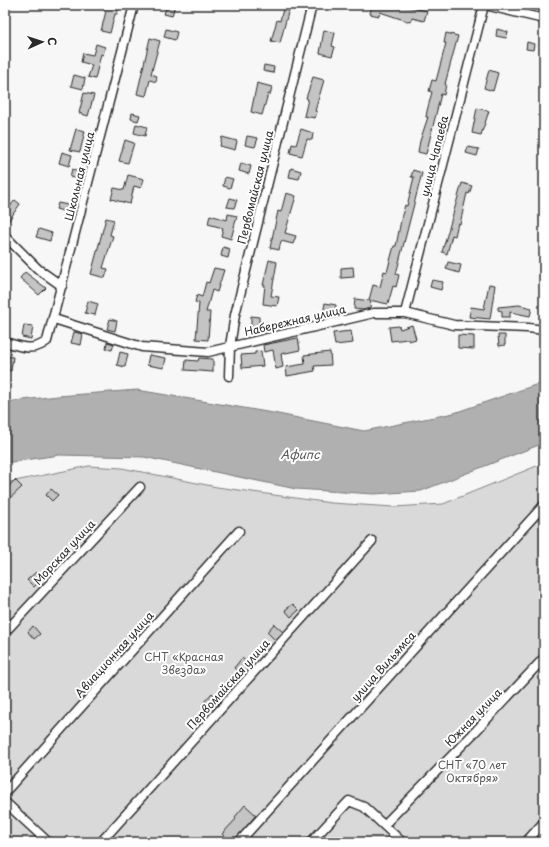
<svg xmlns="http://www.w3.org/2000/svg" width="549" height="847" font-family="'Playpen Sans',sans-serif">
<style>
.green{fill:#d9d9d9;stroke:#828282}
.water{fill:#b0b0b0;stroke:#7b7b7b}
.building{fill:#c4c4c4;stroke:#2b2b2b}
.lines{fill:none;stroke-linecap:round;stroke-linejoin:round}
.street-casing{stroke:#2b2b2b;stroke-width:11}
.street{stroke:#fff;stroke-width:8}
.labels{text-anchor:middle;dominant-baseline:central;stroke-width:4;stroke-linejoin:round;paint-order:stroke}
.street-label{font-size:11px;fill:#2b2b2b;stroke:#fff}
.park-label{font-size:11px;fill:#565656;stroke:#fff}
.water-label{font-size:12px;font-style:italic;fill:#5a5a5a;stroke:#fff}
</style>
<rect width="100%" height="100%" fill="#f7f7f7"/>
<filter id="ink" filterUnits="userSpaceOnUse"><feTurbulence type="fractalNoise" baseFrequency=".025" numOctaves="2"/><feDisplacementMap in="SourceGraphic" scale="8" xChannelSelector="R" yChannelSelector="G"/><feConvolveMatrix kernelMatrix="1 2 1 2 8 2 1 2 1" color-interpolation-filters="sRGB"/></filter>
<g filter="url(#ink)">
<path class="green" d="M544 463V842H5V483L89 466 122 468 217 487 331 503 394 507 443 504Z"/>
<path class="water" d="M544 382V443L421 491 374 494 296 489 144 457 59 455 5 463V402L58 396 137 390 273 413 364 431 454 413Z"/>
<path class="building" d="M106 5 119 6 117 14H115L110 33 101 31 106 11H104Z
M167 5H175L172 16 164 14Z
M284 5H290L280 43 271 41 277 20 280 21Z
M372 5H400L427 11 424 21 412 18 410 22 380 12 379 16 370 14Z
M166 29 177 32 175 40 164 37Z
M497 29 508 32 506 38 496 36Z
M324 30 335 33 332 46 335 47 332 56 320 53Z
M446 33 458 36 445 84H446L444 95 441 94 426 154 418 152 420 141 428 117H426L427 111 432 92 429 91 432 80 436 81 446 43H444Z
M150 38 160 41 151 74 157 76 156 82 150 80 146 96 137 94Z
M527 42 534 44 533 50 526 49Z
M96 44 105 47 103 55 101 54 95 79 88 77 92 65 81 62 83 53 93 55Z
M264 65 274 67 273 73 263 71Z
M489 70 498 73 493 91 484 88Z
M74 75 85 78 83 89 71 86Z
M313 77 324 80 315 111 317 112 315 118 304 116 308 99 306 98Z
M257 83 272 87 270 95 268 94 262 115 251 112Z
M84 93 94 95 88 116 79 113Z
M477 108 489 111 481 135 472 133Z
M132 113 140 115 138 121 131 119Z
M136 124 147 127 145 136 134 133Z
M76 129 85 131 80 152 70 150Z
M301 129 313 133 312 140 307 139 302 156 290 153 292 144 296 145Z
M247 136 258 138 255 147 245 145Z
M222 137 237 141 235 150 220 146Z
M125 140 134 143 128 163 119 161Z
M468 147 479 149 477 156 466 153Z
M62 152 72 155 69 166 59 163Z
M241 163 251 166 249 174 239 171Z
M291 168 301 171 299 179 289 177Z
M72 169 79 171 77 179 70 177Z
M413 170 422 173 396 274 399 275 396 287 393 286 388 304 369 300 373 285 380 287 384 271 387 272 394 246H396L402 215 405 205 407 206 414 177H411Z
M128 175 144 179 141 188 134 186 130 204 111 199 114 188 124 190Z
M225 177 233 179 230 188 223 186Z
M462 183 472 186 469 194 467 193 460 224 458 223 455 236 452 235 447 254 442 252Z
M286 193 296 196 285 233 296 236 293 244 281 241 279 250 270 248 278 211 281 212Z
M230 198 237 200 234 208 227 207Z
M15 200 20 204 5 226V213Z
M58 203 68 205 66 212 56 209Z
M228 214 237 216 231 239 221 236 223 228 208 224 210 215 227 220Z
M106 218 114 220 110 235 113 236 103 268 108 269 105 278 91 274Z
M39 229 52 233 50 241 36 237Z
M223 247 230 249 228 258 221 256Z
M269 260 277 262 271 296 279 297 277 306 263 304 265 285H263Z
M448 262 461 265 459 273 446 269Z
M353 267 354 277 341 278V268Z
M214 268 224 270 217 292 212 290 206 312H210L208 340 196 339 199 303 195 302 197 295 202 297 206 282 209 283Z
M25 272 46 288 39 295 20 278Z
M432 280 443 282 441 290 430 287Z
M489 284 495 285 490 319 469 317 471 307 484 309Z
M355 299 371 301 370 308 363 310 354 309Z
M88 301 98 304 95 315 85 313Z
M325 303 336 305 334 317 323 314Z
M519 305 532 308 530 316 510 312V317H502V311L498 310V307Z
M251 316 259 317V332H251Z
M110 319 117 321 115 331 107 329Z
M24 325 33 326 31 339 22 337Z
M412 325 416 339 409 341 408 339 391 341 389 327 399 326 400 329Z
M351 331 353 343 335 345 333 333Z
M74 332 83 334 81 345 71 343Z
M458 335 474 336V349L458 348Z
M498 335H505V345L499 346Z
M298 338 300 350 281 354 283 367 276 369 273 350 264 352 263 345Z
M107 342 114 344 112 350 106 349Z
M261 351 263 366 242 368 241 355 255 354V352Z
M120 352 128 354 125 367 117 365Z
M330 352 331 365 314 366 315 371 287 376 286 367 305 364 304 355Z
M149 355 166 358 164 368 147 365Z
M5 356 13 357 11 371 5 370Z
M199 358 213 359V372L185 370 186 360 198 361Z
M15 480 22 487 5 503V490Z
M51 489 58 495 52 501 46 495Z
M36 572 42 578 34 587 27 580Z
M293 604 299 610 291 617 285 610Z
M274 624 283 632 275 640 267 632Z
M33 626 40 634 34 639 28 632Z
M242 658 251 666 243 676 234 668Z
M212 693 220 701 212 709 204 702Z
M245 805 256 815 233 842H231L222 834 236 819 235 817Z"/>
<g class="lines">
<defs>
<path id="street" d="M485 5 544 19
M5 236 38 269 62 286
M405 313 484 5
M54 319 142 347 208 352 374 313H405L454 325 528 328 544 330
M5 342C21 347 33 352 47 341L134 5
M229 376 230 346 235 315 312 5
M5 632 140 487
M5 792 239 531
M5 802 48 842
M384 825 473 734 544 658
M101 842 372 541
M239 842 544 505
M311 842 349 801 364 807 402 842
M526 842 544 822"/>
</defs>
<use href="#street" class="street-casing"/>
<use href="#street" class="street"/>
</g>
</g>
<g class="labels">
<g class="street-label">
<text transform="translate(434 156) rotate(-76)">улица Чапаева</text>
<text transform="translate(79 176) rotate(-76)">Школьная улица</text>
<text transform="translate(255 187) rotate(-76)">Первомайская улица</text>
<text transform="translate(295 320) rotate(-13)">Набережная улица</text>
<text transform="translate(64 552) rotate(-47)">Морская улица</text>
<text transform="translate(114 654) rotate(-48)">Авиационная улица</text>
<text transform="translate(383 666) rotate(-48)">улица Вильямса</text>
<text transform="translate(228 684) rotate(-48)">Первомайская улица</text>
<text transform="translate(473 717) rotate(-46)">Южная улица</text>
</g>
<g class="park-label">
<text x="184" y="656">СНТ «Красная<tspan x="184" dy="13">Звезда»</tspan></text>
<text x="472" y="764">СНТ «70 лет<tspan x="472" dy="13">Октября»</tspan></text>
</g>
<g class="water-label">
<text x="300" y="454">Афипс</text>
</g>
</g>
<rect width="549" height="847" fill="none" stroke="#fff" stroke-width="20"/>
<rect x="10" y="10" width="529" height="827" fill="none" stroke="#2b2b2b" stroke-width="1.5" filter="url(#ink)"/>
<g transform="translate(42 42) rotate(87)" stroke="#ffffff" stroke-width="3" paint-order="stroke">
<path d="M0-3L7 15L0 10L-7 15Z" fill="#2b2b2b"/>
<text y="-6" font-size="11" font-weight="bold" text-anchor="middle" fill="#2b2b2b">С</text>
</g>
</svg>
